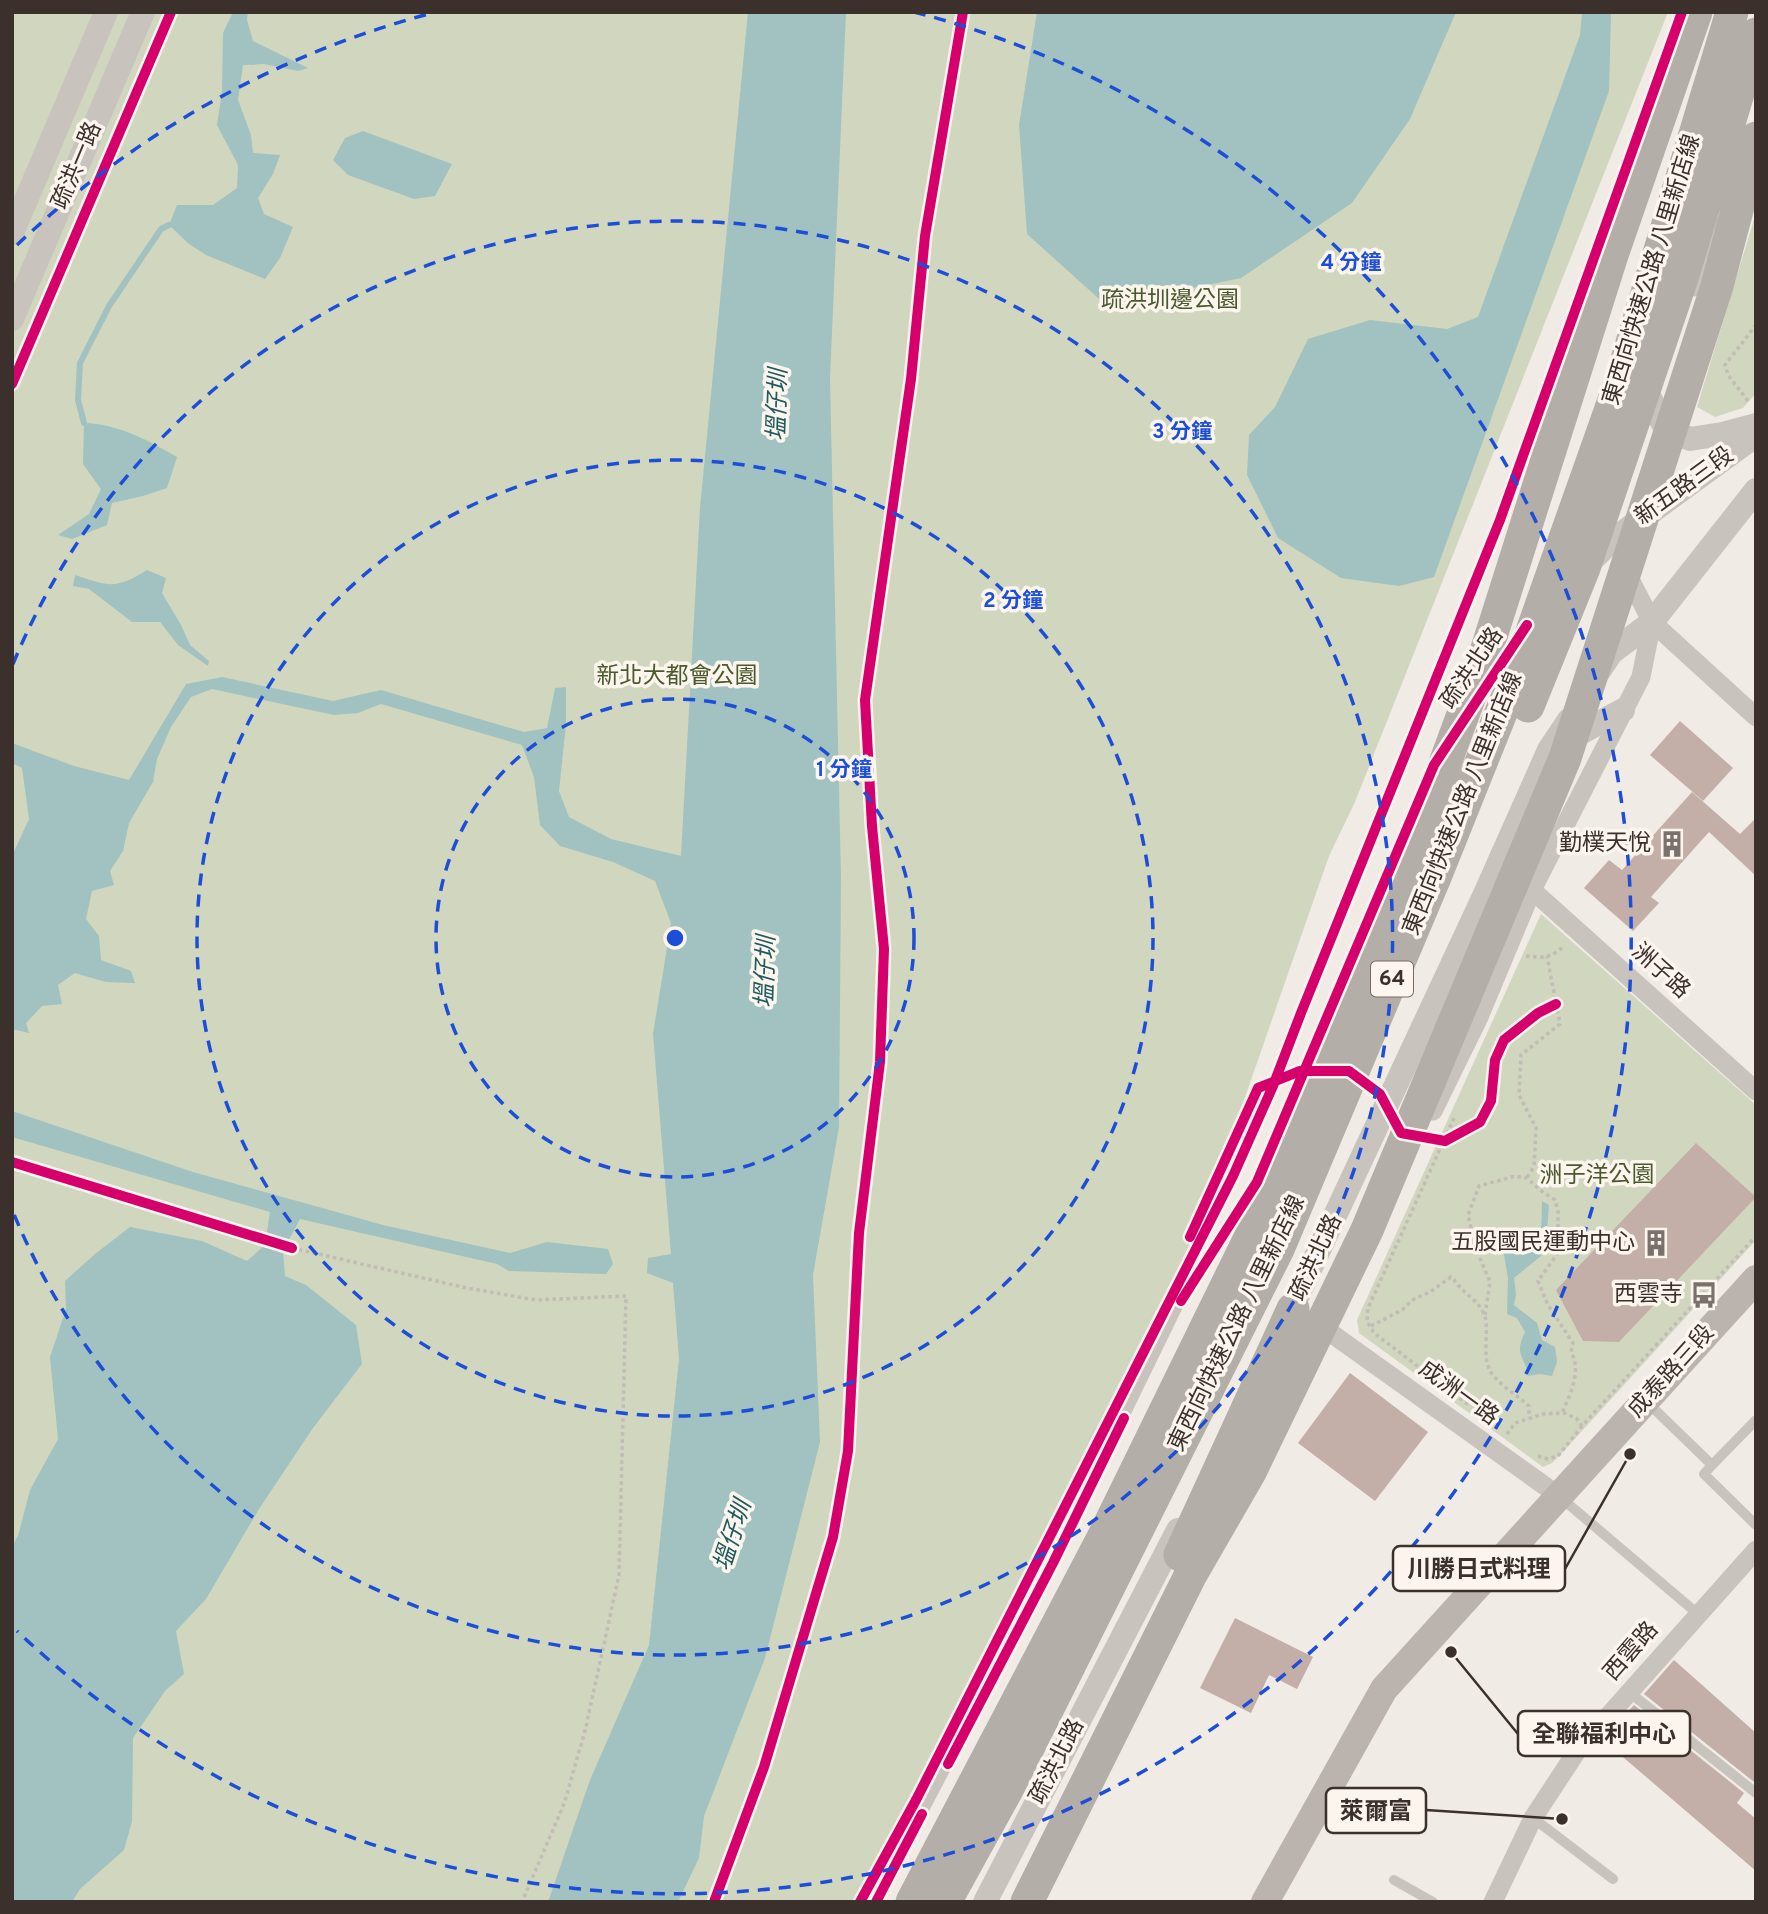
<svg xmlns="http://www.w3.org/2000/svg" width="1768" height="1914" font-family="Overpass,'Noto Sans TC',sans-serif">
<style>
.green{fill:#d1d6bf}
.water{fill:#a1c2c1}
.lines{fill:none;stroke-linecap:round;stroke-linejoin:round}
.stream{stroke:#a1c2c1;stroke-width:6}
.building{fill:#c3afa7}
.path{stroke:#c2bbb6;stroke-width:3.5;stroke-dasharray:3.5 3.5;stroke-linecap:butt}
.service{stroke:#c9c3be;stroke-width:10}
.minor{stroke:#c9c3be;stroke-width:19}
.tertiary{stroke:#c9c3be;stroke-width:24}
.secondary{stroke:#bab3ae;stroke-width:28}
.trunk{stroke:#b4aea8;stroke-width:33}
.cycleway-casing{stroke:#fbf5ee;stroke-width:15}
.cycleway{stroke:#d6006c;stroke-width:10}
.ring{fill:none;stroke:#1d4ed8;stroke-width:3.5;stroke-dasharray:12 9}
.labels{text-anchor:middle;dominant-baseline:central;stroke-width:7;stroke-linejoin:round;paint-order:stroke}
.shield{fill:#fbf5ee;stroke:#756b66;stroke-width:2}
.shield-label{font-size:21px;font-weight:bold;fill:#3b302b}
.street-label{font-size:23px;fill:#3b302b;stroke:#fbf5ee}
.park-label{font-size:23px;fill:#4a5a2e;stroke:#fbf5ee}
.poi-label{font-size:23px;fill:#3b302b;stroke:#fbf5ee;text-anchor:end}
.water-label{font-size:24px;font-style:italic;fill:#1f5a5e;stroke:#fbf5ee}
.centre{fill:#1d4ed8;stroke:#fbf5ee;stroke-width:3.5}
.ring-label{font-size:21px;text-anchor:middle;font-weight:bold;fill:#1d4ed8;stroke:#fbf5ee;stroke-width:7;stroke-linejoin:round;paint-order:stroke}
.leader{fill:none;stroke:#3b302b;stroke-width:2.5}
.callout-dot{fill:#3b302b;stroke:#fbf5ee;stroke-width:2.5}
.callout{fill:#fbf5ee;stroke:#3b302b;stroke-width:2.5}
.callout-label{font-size:24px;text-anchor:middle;font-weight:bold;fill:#3b302b}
</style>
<rect width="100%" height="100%" fill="#f0ebe5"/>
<path class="green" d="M12 12H1668L1355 802 1329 856 1181 1281 863 1902H12Z
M1756 213V393L1743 408 1715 417 1697 407Z
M1541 914 1756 1105V1240L1562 1453 1552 1463 1543 1467 1359 1333 1357 1320Z"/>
<path class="water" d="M233 12H248L247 20 253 41 308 68 298 71 264 64 243 65 238 100 251 135 253 153 280 155 273 174 258 198 264 214 293 227 280 258 265 279 206 255 189 244 169 225 177 205H213L237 188 238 165 217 125 222 92 223 33Z
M748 12H846L830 378 841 879 839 1127 813 1275 820 1442 765 1658 704 1816 699 1858 678 1902H548L590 1780 649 1645 679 1359 673 1283 647 1273 648 1258 671 1254 653 1034 671 923 655 881 613 862 560 846 540 825 534 777 522 745 381 704 358 713 334 715 212 689 191 697 171 727 157 759 153 782 129 823 123 851 110 871 114 885 92 891 86 919 99 936 101 960 131 971 135 983 106 982 75 973 58 985 62 1004 42 1006 26 1023 29 1033 12 1029V856L29 819 22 768 12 763V743L74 766 129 780 186 684 222 677 333 701 381 690 524 732 547 728 555 688 566 687V724L559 791 569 817 611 839 681 856 700 508Z
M1037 12H1456L1410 119 1352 203 1241 278 1107 306 1027 234 1019 125Z
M1582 12H1611L1609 91 1434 577 1399 586 1341 578 1278 538 1247 475 1249 435 1275 407 1308 339 1370 320 1447 329 1478 317 1580 35Z
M363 131 452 164 435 196 414 199 348 175 333 160 345 138Z
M84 423C118 424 148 440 177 457L167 488 143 496 112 503 107 525 72 539 58 535 89 514 101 489 83 464Z
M147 570 166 578 162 593 181 625 190 645 209 661 208 666 178 645 160 622H132L89 589 73 586 75 575C109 586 115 590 147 570Z
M12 1111 193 1172 383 1225 510 1253 547 1242 608 1249 613 1264 606 1274 509 1271 497 1264 300 1219 283 1251 285 1276 306 1285 356 1325 362 1364 313 1428 259 1509 206 1599 176 1631 184 1674 165 1691 133 1738 132 1821 124 1850 80 1889 72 1902H12V1546L18 1536 30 1490 58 1439 50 1357 66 1309 65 1281 95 1254 130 1227 202 1241 247 1261 265 1245 270 1212 12 1137Z
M1542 1201 1549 1205 1547 1231 1541 1256 1514 1278 1516 1294 1514 1305 1537 1323 1542 1340 1555 1347 1557 1362 1552 1376 1540 1374 1528 1376C1524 1353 1514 1356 1525 1332L1517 1318 1507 1314 1508 1278 1503 1249 1513 1248 1524 1253C1545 1239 1541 1224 1542 1201Z"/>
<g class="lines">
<path class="stream" d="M84 423 78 400 80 363 109 306 161 229 169 225"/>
</g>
<path class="building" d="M1680 721 1733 768 1703 801 1650 755Z
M1692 792 1740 834 1756 818V876L1709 832 1651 897 1659 903 1633 931 1584 888 1609 860 1622 870Z
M1696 1143 1756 1197 1619 1342 1583 1341 1556 1290Z
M1350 1373 1428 1432 1375 1501 1298 1443Z
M1235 1618 1313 1657 1297 1689 1269 1675 1251 1713 1200 1688Z
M1674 1660 1756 1733V1779L1754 1782 1644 1694Z
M1634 1705 1744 1793 1737 1803 1756 1819V1871L1603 1740Z"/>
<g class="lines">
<path class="path" d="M1748 401 1728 375 1725 365 1756 325
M1526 956C1544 958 1551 958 1564 946
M1454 1118 1368 1308 1367 1321 1374 1333 1470 1406
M1527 1177 1534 1167 1536 1128 1519 1095 1521 1055 1560 1024 1547 956
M292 1248 467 1288 536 1300 626 1296 619 1575 585 1731 564 1804 522 1902
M1485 1315 1490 1282 1476 1249 1468 1215 1479 1186 1515 1176 1527 1178 1540 1190 1555 1200 1558 1211V1253L1538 1281 1548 1305 1573 1343 1571 1352C1582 1371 1570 1395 1562 1413
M1371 1326 1402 1310 1414 1299 1430 1292 1451 1277C1456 1281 1457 1285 1462 1289 1469 1297 1479 1302 1484 1314 1490 1327 1482 1352 1489 1369 1495 1382 1518 1396 1529 1406V1418
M1507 1434 1515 1423 1543 1414 1564 1413 1576 1418 1582 1426
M1538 1456 1548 1459 1558 1456 1582 1426 1756 1236"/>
<path class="service" d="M1491 680 1512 648
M1648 1403 1712 1465 1704 1474 1756 1525
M1712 1465 1756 1420
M1560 1497 1698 1614
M1629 1692 1756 1793
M1533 1818 1613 1879
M1394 1880 1433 1902
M876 1902 1053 1563 1179 1304 1257 1182 1381 891"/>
<path class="minor" d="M1694 287 1718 227
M1652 622 1756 717
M1532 890 1756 1091
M1433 1111 1479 1017 1532 890 1641 677 1652 622 1625 570
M1328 1331 1559 1496
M1493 1902 1533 1818 1577 1751 1756 1550"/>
<path class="tertiary" d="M12 233 106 12
M12 319 143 12
M1649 396 1665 428 1690 439 1722 434 1756 425
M1586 566 1610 542 1748 441 1756 429
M1599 671 1611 653 1652 622 1756 490
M1562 743 1623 710
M1285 1323 1484 896 1549 750 1569 720
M985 1902 1178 1530"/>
<path class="secondary" d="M1265 1902 1384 1689 1756 1279"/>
<path class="trunk" d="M1528 706 1584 568 1682 278 1756 34
M1180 1555 1293 1309
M912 1902 1104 1536 1266 1205 1383 931 1485 655 1612 255 1696 12
M945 1902 1009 1786 1278 1249 1435 877 1519 668 1619 386 1732 12
M1027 1902 1190 1576 1250 1472 1367 1230 1565 758 1717 286 1756 138"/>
<defs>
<path id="cycleway" d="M12 384 171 12
M12 1162 292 1248
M1190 1237 1258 1088 1300 1071H1349L1380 1094 1401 1133 1445 1141 1480 1122 1491 1101 1495 1060 1504 1040 1538 1013 1556 1004
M1181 1301 1257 1182 1434 765 1527 625
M948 1764 1053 1563 1124 1418
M714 1902 764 1767 833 1537 848 1451 859 1233 880 1062 884 949 872 826 865 700 911 379 925 236 963 12
M860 1902 916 1800 1233 1176 1273 1086 1301 1013 1500 520 1682 12
M876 1902 922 1814"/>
</defs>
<use href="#cycleway" class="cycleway-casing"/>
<use href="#cycleway" class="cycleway"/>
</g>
<g class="ring">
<circle cx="675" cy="938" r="239"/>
<circle cx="675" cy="938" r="478"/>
<path d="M13 664A717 717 0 1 1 13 1212"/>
<path d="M17 245A956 956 0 0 1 436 12M914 12A956 956 0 1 1 17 1631"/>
</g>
<defs>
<symbol id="building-bare" viewBox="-9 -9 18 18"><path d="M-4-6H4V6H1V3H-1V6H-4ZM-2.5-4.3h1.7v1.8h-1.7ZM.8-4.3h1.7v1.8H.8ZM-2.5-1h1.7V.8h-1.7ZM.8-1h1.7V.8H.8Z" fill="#7a716c" stroke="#fbf5ee" stroke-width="2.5" paint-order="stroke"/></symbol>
<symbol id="bus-bare" viewBox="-9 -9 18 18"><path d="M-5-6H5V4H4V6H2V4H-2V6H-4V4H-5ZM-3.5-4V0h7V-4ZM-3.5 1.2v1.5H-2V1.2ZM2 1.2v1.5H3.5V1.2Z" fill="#7a716c" stroke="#fbf5ee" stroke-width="2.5" paint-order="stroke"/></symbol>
</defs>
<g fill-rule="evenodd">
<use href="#building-bare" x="1653" y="825" width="38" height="38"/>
<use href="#building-bare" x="1637" y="1224" width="38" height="38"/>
<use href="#bus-bare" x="1685" y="1276" width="38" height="38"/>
</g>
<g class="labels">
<rect class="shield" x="1371" y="961.5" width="42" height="35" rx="5"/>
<g class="shield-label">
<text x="1392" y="979">64</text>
</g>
<g class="street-label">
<text transform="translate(78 166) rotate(-67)">疏洪一路</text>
<text transform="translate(1653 270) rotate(-73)">東西向快速公路 八里新店線</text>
<text transform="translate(1685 487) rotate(-36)">新五路三段</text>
<text transform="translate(1473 669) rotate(-56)">疏洪北路</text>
<text transform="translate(1464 804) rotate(-68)">東西向快速公路 八里新店線</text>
<text transform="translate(1660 972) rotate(42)">洲子路</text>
<text transform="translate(1317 1258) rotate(-65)">疏洪北路</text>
<text transform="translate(1238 1324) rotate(-64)">東西向快速公路 八里新店線</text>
<text transform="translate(1672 1372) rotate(-48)">成泰路三段</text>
<text transform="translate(1458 1394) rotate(36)">成洲一路</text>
<text transform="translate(1632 1652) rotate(-49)">西雲路</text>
<text transform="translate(1058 1762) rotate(-63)">疏洪北路</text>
</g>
<g class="park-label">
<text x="1170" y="301">疏洪圳邊公園</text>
<text x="677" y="677">新北大都會公園</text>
<text x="1597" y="1176">洲子洋公園</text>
</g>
<g class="poi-label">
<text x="1651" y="844">勤樸天悅</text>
<text x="1635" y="1243">五股國民運動中心</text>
<text x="1683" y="1295">西雲寺</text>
</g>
<g class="water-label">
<text transform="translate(779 405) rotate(-88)">塭仔圳</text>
<text transform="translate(767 972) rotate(-88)">塭仔圳</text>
<text transform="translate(734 1536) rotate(-72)">塭仔圳</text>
</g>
</g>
<circle cx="675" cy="938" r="10" class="centre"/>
<g class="ring-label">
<text x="1351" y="269">4 分鐘</text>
<text x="1182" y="438">3 分鐘</text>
<text x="1013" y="607">2 分鐘</text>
<text x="844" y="776">1 分鐘</text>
</g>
<path class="leader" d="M1630 1454L1565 1569M1451 1652L1518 1734M1562 1819L1426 1810"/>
<g class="callout-dot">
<circle cx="1630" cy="1454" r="7"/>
<circle cx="1451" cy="1652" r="7"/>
<circle cx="1562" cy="1819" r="7"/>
</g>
<g class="callout">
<rect x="1393" y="1546" width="172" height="45" rx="7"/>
<rect x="1518" y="1711" width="172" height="45" rx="7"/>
<rect x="1326" y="1788" width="100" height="45" rx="7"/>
</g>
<g class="callout-label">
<text x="1479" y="1577">川勝日式料理</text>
<text x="1604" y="1742">全聯福利中心</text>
<text x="1376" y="1819">萊爾富</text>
</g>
<rect width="1768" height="1914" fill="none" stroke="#3b302b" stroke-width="28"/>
</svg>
